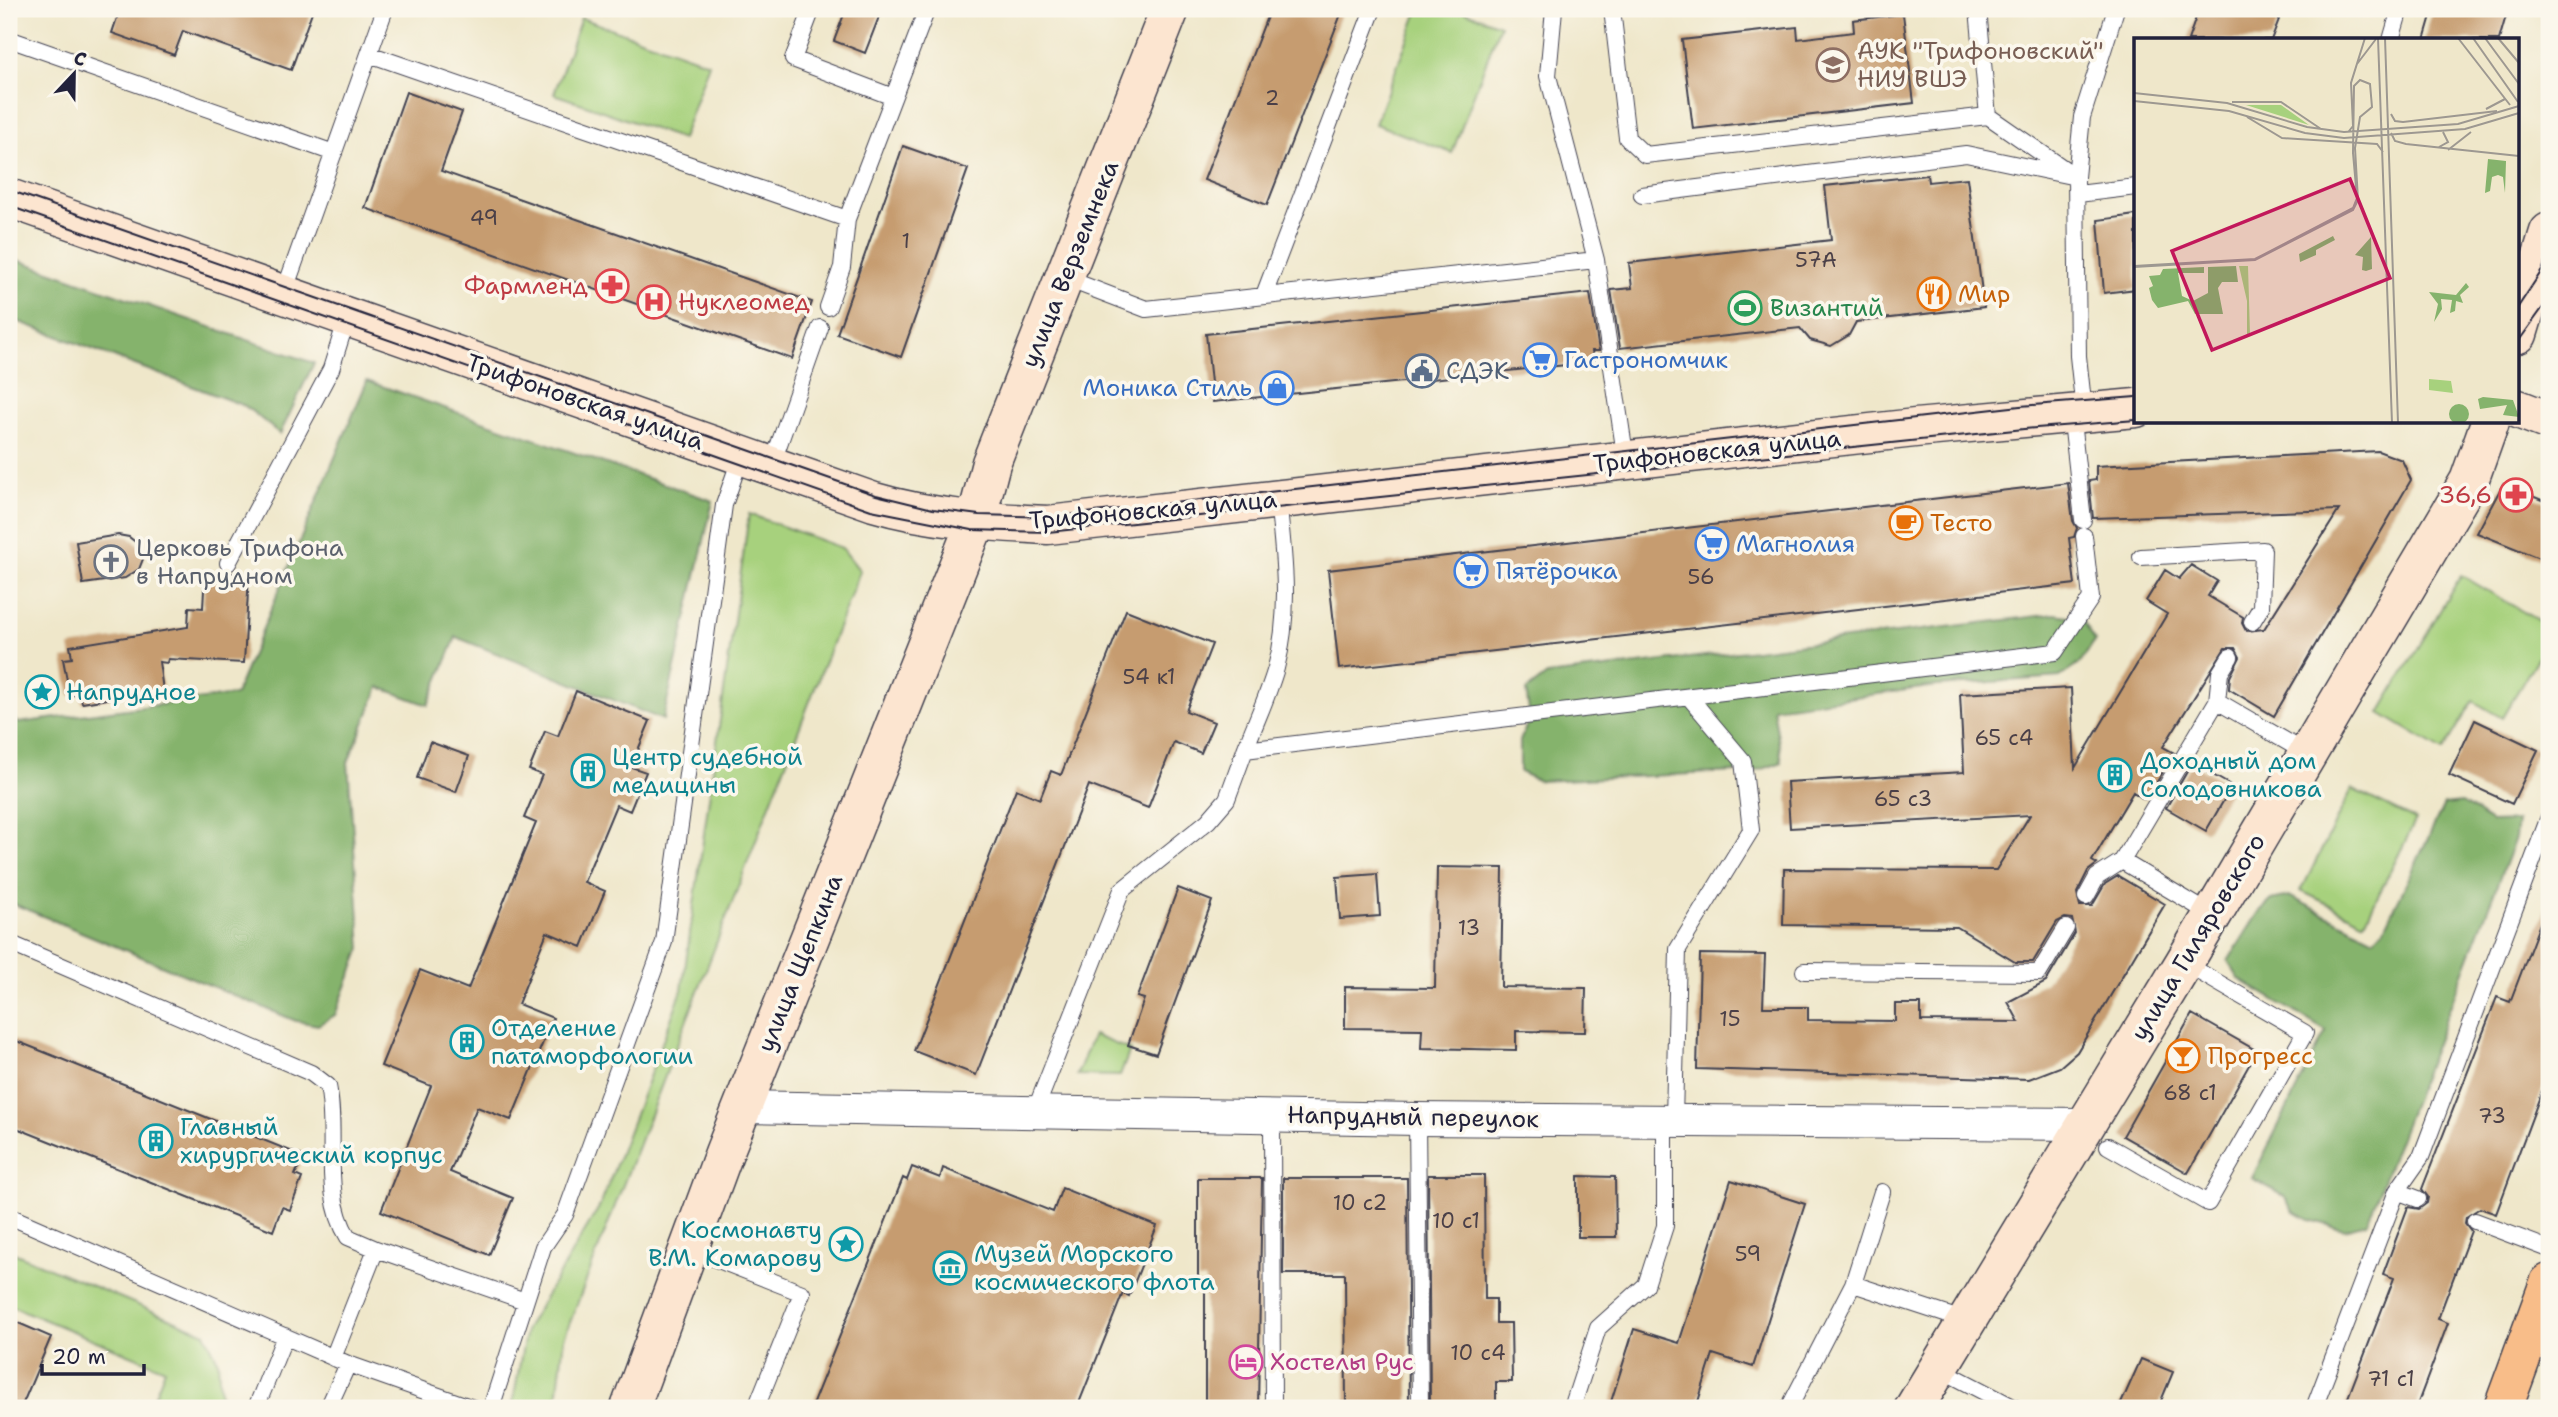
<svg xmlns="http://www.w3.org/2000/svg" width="2558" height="1417" font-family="'Shantell Sans',sans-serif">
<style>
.green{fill:#a7d17d;stroke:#647a5c;stroke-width:2}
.forest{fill:#85b36c;stroke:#546a54;stroke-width:2}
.building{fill:#c69c70}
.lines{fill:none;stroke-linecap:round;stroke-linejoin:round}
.lane-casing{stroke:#414050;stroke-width:18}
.street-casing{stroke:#414050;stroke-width:34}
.secondary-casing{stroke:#414050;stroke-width:41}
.primary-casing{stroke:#414050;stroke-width:41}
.lane{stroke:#fff;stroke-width:16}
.street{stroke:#fff;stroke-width:32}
.secondary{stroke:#fce5d0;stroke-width:38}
.primary{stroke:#f8bd89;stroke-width:38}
.tram{stroke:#22223b;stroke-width:2}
.labels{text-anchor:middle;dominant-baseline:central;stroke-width:7;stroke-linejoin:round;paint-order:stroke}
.number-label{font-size:21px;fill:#4b4048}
.education-label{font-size:24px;fill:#785e54;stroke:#fbf7ec;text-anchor:start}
.street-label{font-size:24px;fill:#22223b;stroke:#fbf7ec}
.health-label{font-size:24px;fill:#be3a42;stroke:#fbf7ec;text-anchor:end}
.food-label{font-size:24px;fill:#c56008;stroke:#fbf7ec;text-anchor:start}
.leisure-label{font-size:24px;fill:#27864d;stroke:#fbf7ec;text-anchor:start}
.shop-label{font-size:24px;fill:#366cbe;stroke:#fbf7ec;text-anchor:start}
.service-label{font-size:24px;fill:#4e5e75;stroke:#fbf7ec;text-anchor:start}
.worship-label{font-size:24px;fill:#5b616d;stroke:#fbf7ec;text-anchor:start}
.culture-label{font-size:24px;fill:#0d838f;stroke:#fbf7ec;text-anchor:start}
.hotel-label{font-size:24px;fill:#b23c85;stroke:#fbf7ec;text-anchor:start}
.inset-road{fill:none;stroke:#9d9891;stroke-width:2}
.view{fill:#c2185b;fill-opacity:0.15;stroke:#c2185b;stroke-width:3.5}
.inset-edge{fill:none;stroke:#22223b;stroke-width:3.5}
</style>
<rect width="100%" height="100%" fill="#fbf7ec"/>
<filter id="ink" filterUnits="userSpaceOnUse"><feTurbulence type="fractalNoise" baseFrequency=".0143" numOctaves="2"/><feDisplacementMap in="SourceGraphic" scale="14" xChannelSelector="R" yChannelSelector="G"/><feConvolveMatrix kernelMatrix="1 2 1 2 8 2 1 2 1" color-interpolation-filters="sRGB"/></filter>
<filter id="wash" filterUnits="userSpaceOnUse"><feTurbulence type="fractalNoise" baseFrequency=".00686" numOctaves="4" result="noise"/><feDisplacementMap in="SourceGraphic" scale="28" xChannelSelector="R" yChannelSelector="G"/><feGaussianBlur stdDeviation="1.57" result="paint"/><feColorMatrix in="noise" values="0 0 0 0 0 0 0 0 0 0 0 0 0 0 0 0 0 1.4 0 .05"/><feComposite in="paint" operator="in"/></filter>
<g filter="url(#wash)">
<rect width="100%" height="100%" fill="#efe7ca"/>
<path class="green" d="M1419 9H1458L1500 25 1452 153 1375 124Z
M581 18 709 63 682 139 554 94Z
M749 514 842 548 860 571 564 1338 556 1408H512L526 1329 601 1204 682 990Z
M2461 575 2549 627V638L2502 718 2473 701 2443 751 2380 713Z
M2352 789 2416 820 2365 922 2301 891Z
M1093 1035 1130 1050 1120 1076 1077 1075Z
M9 1251 205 1333 218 1361 221 1408H150L165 1369 9 1305Z"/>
<path class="forest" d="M9 257 314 363 280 434 245 406 9 318Z
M367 381 713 501 663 720 456 637 428 705 379 687 348 762 361 948 335 1015 318 1025 296 1021 9 902V714L18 723 235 695Z
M2055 614 2081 618 2095 640 2081 662 2060 677 1937 686 1773 708 1782 762 1757 771 1539 781 1520 772V741L1530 717 1526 691 1547 675Z
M2462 803 2491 822 2517 821 2515 838 2367 1223 2344 1229 2309 1220 2293 1211 2284 1196 2252 1178 2326 1031 2239 979 2228 961 2259 912 2272 900 2289 896 2374 939 2384 930 2444 805Z"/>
<g id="blocks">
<path class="building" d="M120 9H313L291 70 183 31 174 55 112 33Z
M846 9H882L865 53 834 41Z
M1270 9H1343L1267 205 1204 180Z
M2199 9H2283L2271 40H2188Z
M2433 9H2508L2499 40H2424Z
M1903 14 1914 103 1693 129 1682 40 1797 27 1798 39 1854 32 1853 20Z
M406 92 462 112 441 171 812 302 792 359 365 208Z
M903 146 968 169 901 357 837 334Z
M1927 175 1928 182 1967 178 1984 307 1856 322 1849 335 1831 346 1810 340 1800 328 1620 348 1611 290 1632 288 1629 263 1831 240 1825 186Z
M2136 215V289L2104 293 2098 220Z
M1590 293 1599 351H1592L1594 362 1213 402 1206 334Z
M2378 451 2402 460 2411 480 2274 716 2229 689 2230 677 2240 657 2235 648H2225L2163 747 2174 753 2148 797 2144 799 2133 792 2092 861 2097 864 2088 871 2077 893 2080 906H2092L2105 884 2118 876 2165 904 2077 1052 2060 1067 2029 1079 1697 1069 1700 954 1765 955 1763 1007H1808V1020L1895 1021V1004H1921V1021L2019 1022 2008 1002 2046 982 2075 933 2072 919 2065 918 2057 922 2033 962H2015L1957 927 1783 925 1784 869 1996 870 2030 815 1790 828 1787 782 1964 772 1960 694 2071 688 2075 768 2167 614 2146 601 2165 570 2179 579 2191 565 2217 581 2208 596 2243 617 2242 623 2246 631 2264 629 2339 510 2093 518 2089 481 2096 480V466Z
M2068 483 2073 521 2077 528 2074 537 2069 538 2075 584 1339 669 1328 570Z
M2503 484 2549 503V562L2477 533Z
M118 535 129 537 138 544 143 559 139 569 125 578 83 584 76 542Z
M205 572 249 574 244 663 168 659 167 663 159 662 163 690 82 703 80 694 70 696 63 659 72 658 70 646 188 627 189 607 203 608Z
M1126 610 1212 644 1186 711 1214 722 1201 753 1174 742 1148 808 1089 785 976 1075 914 1051 1016 789 1040 799 1051 771 1061 775Z
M576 691 650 721 631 767 646 772 630 811 616 805 584 882 605 891 582 947 547 932 518 1004 553 1018 511 1120 477 1107 450 1172 513 1198 489 1255 381 1211 431 1086 381 1066 420 970 468 989 536 823 524 818 542 775 529 770 545 731 558 736Z
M2475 720 2538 750 2512 804 2449 775Z
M430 742 469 756 456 792 417 778Z
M2192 763 2232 786 2206 831 2166 808Z
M1437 867 1503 868 1501 987 1586 988 1585 1032 1516 1031V1050L1421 1048 1422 1029 1345 1028V987L1435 988Z
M1377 874 1380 916 1340 919 1337 877Z
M1178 888 1212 901 1156 1054 1128 1045 1144 999 1137 997Z
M2547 905H2549V1072L2496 1214 2480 1208 2466 1217 2465 1223 2471 1231 2438 1319 2448 1323 2416 1408H2344L2394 1278 2383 1274 2408 1207 2419 1209 2427 1203 2428 1197 2422 1189 2497 997 2510 1002Z
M2192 1014 2257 1051 2188 1173 2123 1136Z
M9 1038 303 1156 295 1175 302 1178 290 1210 282 1207 273 1231 9 1125Z
M912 1167 940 1178 943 1168 1053 1212 1062 1188 1157 1226 1129 1296 1123 1293 1077 1408H811L903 1178 907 1180Z
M1428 1175H1484L1485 1299H1496V1323H1511L1512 1382H1496V1406H1430Z
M1578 1176 1615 1177 1616 1237H1578Z
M1198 1178H1262L1258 1408H1205V1279L1198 1280Z
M1283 1178H1407L1409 1406 1346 1408 1345 1274H1283Z
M1731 1180 1805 1204 1753 1367 1713 1354 1696 1408H1609L1634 1329 1679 1343Z
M9 1319 51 1337 21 1408H9Z
M2141 1359 2173 1372 2158 1408H2119Z"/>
</g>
</g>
<g filter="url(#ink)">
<use href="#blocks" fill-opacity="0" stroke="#414050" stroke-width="2"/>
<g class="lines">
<defs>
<path id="lane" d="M812 9 793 59 893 97
M1554 9 1548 76 1596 260
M1612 9 1627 138 1645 155 1988 116 2076 177 1966 154 1642 195
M1978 9 1988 116
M9 39 334 153
M2391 40 2400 9
M369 54 847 219 927 9
M2078 194 2136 187
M1065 278 1146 309 1596 260 1626 461
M283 295 385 9
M1264 295 1373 9
M828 307 842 267 847 219
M2084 411 2078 356 2076 177 2082 117 2116 9
M2071 412 2083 520
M771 467 820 328
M2141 557 2263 550 2261 607 2252 622
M228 563 331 369 347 318
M2217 701 2220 673 2230 657
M1245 750C1255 723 1268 696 1276 668 1291 613 1284 555 1278 500
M2086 897 2097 877 2122 861
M2212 915 2122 861 2217 701 2308 754
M9 943 311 1073 328 1086C338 1134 321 1194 348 1237L376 1249 333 1358
M1804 971 2039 973 2066 928
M1035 1111 1122 890 1208 821 1227 799 1245 750 2055 652 2091 598 2084 536
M1272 1116 1273 1408
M1417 1119 1420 1408
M1674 1120 1678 949 1751 830 1743 761 1689 697
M2108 1146 2208 1203 2305 1033 2184 963
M2397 1191 2418 1199
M9 1216 348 1364 473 1408
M2475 1221 2549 1249
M688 1248 802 1293 756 1408
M376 1249 525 1301
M1853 1284 1966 1321
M1938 1368 2015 1408
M256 1408 285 1336
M328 1408 348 1364
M491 1408 543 1247 565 1215 664 942 724 505 741 456
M1572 1408 1598 1328 1646 1285 1665 1226V1119
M1789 1408 1853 1284 1882 1192
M2314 1408 2397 1191 2421 1157 2549 817"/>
<path id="street" d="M743 1107 1417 1119 2084 1124"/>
<path id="secondary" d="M9 198 874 502C931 519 989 522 1048 525L1915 428 2136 408
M2518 334 2549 232
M2518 409 2549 421
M630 1408 724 1153 976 521 991 463 1170 9
M1914 1408 2184 963 2469 481 2490 422"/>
<path id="primary" d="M2503 1408 2549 1283"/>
</defs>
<use href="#lane" class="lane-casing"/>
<use href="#street" class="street-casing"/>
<use href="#secondary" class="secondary-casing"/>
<use href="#primary" class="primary-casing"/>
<use href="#lane" class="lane"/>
<use href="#street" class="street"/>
<use href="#secondary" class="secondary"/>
<use href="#primary" class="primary"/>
<path class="tram" d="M9 190 876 495 933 509 979 515 1051 517 2020 406 2136 397
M9 206 871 510 972 530 1048 532 2024 429 2136 420
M2518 307 2543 269 2549 248
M2518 342 2549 299"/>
</g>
</g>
<defs>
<symbol id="university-ring" viewBox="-11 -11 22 22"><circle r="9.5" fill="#fbf7ec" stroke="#8d6e63" stroke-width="1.5"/><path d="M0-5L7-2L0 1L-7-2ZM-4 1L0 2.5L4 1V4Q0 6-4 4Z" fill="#8d6e63"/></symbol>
<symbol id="pharmacy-ring" viewBox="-11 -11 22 22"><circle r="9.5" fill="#fbf7ec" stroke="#e0444e" stroke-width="1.5"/><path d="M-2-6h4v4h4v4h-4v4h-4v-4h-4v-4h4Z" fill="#e0444e"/></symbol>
<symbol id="restaurant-ring" viewBox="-11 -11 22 22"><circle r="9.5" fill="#fbf7ec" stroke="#e8710a" stroke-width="1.5"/><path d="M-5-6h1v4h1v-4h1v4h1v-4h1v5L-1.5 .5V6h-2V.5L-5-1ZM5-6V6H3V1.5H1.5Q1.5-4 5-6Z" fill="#e8710a"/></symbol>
<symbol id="hospital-ring" viewBox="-11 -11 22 22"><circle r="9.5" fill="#fbf7ec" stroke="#e0444e" stroke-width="1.5"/><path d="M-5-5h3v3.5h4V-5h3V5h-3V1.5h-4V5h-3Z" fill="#e0444e"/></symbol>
<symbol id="stadium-ring" viewBox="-11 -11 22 22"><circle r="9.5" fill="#fbf7ec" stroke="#2e9e5b" stroke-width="1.5"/><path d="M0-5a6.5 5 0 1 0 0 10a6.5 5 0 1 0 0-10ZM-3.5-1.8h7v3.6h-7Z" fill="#2e9e5b"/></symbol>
<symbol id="supermarket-ring" viewBox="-11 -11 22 22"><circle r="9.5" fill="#fbf7ec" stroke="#3f7fe0" stroke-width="1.5"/><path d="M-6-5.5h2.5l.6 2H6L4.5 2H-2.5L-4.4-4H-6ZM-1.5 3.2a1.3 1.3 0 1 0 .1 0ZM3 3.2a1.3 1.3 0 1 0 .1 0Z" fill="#3f7fe0"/></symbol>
<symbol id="civic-ring" viewBox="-11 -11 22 22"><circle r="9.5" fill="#fbf7ec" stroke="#5c6f8a" stroke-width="1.5"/><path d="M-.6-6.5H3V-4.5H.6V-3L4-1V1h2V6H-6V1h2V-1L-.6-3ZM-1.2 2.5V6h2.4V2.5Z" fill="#5c6f8a"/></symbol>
<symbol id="shop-ring" viewBox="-11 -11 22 22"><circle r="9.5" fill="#fbf7ec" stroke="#3f7fe0" stroke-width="1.5"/><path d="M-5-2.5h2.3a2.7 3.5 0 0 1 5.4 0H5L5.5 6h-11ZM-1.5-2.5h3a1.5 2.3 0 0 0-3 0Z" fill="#3f7fe0"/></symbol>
<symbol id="cafe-ring" viewBox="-11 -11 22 22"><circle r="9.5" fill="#fbf7ec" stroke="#e8710a" stroke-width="1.5"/><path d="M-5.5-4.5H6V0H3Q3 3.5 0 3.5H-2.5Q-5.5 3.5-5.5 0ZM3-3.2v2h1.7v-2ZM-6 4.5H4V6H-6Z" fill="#e8710a"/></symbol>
<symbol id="church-ring" viewBox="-11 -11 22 22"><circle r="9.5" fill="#fbf7ec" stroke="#6b7280" stroke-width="1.5"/><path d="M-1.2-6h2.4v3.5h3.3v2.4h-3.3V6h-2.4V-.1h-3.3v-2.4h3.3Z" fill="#6b7280"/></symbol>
<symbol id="sight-ring" viewBox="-11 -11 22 22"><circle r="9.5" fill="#fbf7ec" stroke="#0f9aa8" stroke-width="1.5"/><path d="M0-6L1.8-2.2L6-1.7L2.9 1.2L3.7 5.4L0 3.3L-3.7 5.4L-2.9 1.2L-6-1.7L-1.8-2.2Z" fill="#0f9aa8"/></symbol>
<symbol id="building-ring" viewBox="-11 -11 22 22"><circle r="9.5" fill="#fbf7ec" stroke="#0f9aa8" stroke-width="1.5"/><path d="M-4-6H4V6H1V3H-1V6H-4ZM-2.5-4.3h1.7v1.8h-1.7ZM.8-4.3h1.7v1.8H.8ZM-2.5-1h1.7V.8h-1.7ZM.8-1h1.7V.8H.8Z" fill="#0f9aa8"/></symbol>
<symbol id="bar-ring" viewBox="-11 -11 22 22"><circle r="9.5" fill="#fbf7ec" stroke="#e8710a" stroke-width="1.5"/><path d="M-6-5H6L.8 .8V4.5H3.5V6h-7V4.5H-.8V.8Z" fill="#e8710a"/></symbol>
<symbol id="museum-ring" viewBox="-11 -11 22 22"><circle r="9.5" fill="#fbf7ec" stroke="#0f9aa8" stroke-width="1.5"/><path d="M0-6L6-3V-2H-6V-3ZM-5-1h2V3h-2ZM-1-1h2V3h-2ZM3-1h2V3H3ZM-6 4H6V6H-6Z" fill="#0f9aa8"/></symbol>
<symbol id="hotel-ring" viewBox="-11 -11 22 22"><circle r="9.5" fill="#fbf7ec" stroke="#d1479c" stroke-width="1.5"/><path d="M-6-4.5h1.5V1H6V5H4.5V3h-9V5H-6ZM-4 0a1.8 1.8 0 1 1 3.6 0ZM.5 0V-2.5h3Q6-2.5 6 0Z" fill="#d1479c"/></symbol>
</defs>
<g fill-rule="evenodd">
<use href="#university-ring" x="1814" y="46" width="38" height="38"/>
<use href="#pharmacy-ring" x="593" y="267" width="38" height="38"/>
<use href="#restaurant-ring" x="1915" y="275" width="38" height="38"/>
<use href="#hospital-ring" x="635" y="283" width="38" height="38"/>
<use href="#stadium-ring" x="1726" y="289" width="38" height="38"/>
<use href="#supermarket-ring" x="1521" y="341" width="38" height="38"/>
<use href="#civic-ring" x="1403" y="352" width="38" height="38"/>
<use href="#shop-ring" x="1258" y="369" width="38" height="38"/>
<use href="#pharmacy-ring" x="2497" y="476" width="38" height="38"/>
<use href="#cafe-ring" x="1887" y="504" width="38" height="38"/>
<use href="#supermarket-ring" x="1693" y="525" width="38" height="38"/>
<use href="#church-ring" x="92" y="543" width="38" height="38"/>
<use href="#supermarket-ring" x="1452" y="552" width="38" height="38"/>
<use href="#sight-ring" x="23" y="673" width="38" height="38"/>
<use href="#building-ring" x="569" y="752" width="38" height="38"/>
<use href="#building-ring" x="2096" y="756" width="38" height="38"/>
<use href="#building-ring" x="448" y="1023" width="38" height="38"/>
<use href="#bar-ring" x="2164" y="1037" width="38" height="38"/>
<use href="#building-ring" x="137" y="1122" width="38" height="38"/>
<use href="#sight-ring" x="827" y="1225" width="38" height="38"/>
<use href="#museum-ring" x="931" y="1249" width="38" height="38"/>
<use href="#hotel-ring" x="1227" y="1343" width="38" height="38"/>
</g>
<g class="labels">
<g class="number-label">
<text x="1272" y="98">2</text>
<text x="484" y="218">49</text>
<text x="906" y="241">1</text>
<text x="1816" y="260">57А</text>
<text x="1701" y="577">56</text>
<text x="1149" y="677">54 к1</text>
<text x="2004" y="738">65 с4</text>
<text x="1903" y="799">65 с3</text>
<text x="1469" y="928">13</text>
<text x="1730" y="1019">15</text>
<text x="2190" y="1093">68 с1</text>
<text x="2492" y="1116">73</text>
<text x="1360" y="1203">10 с2</text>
<text x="1456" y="1221">10 с1</text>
<text x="1748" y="1254">59</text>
<text x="1478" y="1353">10 с4</text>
<text x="2391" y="1379">71 с1</text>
</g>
<g class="education-label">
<text x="1857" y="51">АУК "Трифоновский"<tspan x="1857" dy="28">НИУ ВШЭ</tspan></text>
</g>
<g class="street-label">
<text transform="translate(1070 264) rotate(-68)">улица Верземнека</text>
<text transform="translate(585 402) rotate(19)">Трифоновская улица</text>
<text transform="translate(1717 451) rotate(-6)">Трифоновская улица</text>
<text transform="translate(1153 510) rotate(-5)">Трифоновская улица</text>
<text transform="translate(2198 937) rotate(-59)">улица Гиляровского</text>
<text transform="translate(800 963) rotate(-68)">улица Щепкина</text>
<text transform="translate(1413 1117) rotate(1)">Напрудный переулок</text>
</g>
<g class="health-label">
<text x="588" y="286">Фармленд</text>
<text x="678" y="302" text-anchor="start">Нуклеомед</text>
<text x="2492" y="495">36,6</text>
</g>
<g class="food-label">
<text x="1958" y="294">Мир</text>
<text x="1930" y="523">Тесто</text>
<text x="2208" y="1056">Прогресс</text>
</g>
<g class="leisure-label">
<text x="1770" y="308">Византий</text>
</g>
<g class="shop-label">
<text x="1564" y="360">Гастрономчик</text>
<text x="1252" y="388" text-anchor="end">Моника Стиль</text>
<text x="1736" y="544">Магнолия</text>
<text x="1496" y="571">Пятёрочка</text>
</g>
<g class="service-label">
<text x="1446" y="371">СДЭК</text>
</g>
<g class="worship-label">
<text x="136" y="548">Церковь Трифона<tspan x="136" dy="28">в Напрудном</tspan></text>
</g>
<g class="culture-label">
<text x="66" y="692">Напрудное</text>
<text x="612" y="757">Центр судебной<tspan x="612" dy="28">медицины</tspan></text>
<text x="2140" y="761">Доходный дом<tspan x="2140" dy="28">Солодовникова</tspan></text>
<text x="491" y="1028">Отделение<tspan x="491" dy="28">патаморфологии</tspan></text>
<text x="180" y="1127">Главный<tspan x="180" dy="28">хирургический корпус</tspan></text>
<text x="822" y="1230" text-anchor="end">Космонавту<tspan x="822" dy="28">В.М. Комарову</tspan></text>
<text x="974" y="1254">Музей Морского<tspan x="974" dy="28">космического флота</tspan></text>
</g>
<g class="hotel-label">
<text x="1270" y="1362">Хостелы Рус</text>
</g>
</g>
<g transform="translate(2134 38)">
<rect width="385" height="385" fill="#efe7ca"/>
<path d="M112 67H147L175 87 156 81ZM105 228H114L116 296 113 297V263ZM295 341 317 343 319 355 295 352Z" fill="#a7d17d"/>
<path d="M354 121 372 123 371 155 369 139 364 137 358 139 356 153 351 155ZM199 198 201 202 182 212V217L166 224 165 216ZM237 199 238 231 232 233 228 232 229 219 221 217ZM102 228 104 244H88L84 250 89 276H61L54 263 24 270 18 262 15 250 19 248 15 238 26 237 29 231 70 229V235H44L48 258 59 263 74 255V229ZM332 245 335 249 326 257 329 265 322 263 321 273 316 275 318 262 307 261 308 271 300 284 304 266 295 254 322 257ZM349 359 379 362 385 379 369 377 373 367 346 371 344 361ZM315 376a10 10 0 1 1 20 0a10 10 0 1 1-20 0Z" fill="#85b36c"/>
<path class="inset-road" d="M244 0 258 385M251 0 264 385M324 0 376 67M339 0 384 64M351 0 385 46M364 0 385 25M223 26 242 1M0 55 93 65 173 89 210 94 324 86 385 68M0 63 95 73 171 95 210 100 331 91 385 75M98 64H147L187 91M352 71 371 61M257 76 261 83 269 84 363 73M113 79 148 100 243 106 249 114M215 93 219 88 217 45 231 0M257 95 261 103 272 106 385 118M305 109 314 104 309 94M314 112 337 94M0 228 121 221 219 170 223 160 219 115 220 48 226 42 236 46 238 69 226 79 221 110 224 162 219 172 121 222 0 229"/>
<path class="view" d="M216 141 256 240 78 312 38 213Z"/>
<rect width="385" height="385" class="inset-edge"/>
</g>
<rect width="2558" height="1417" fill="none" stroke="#fbf7ec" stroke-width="35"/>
<g transform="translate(74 74) rotate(22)" stroke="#fbf7ec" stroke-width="5" paint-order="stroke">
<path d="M0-5L12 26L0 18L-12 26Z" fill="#22223b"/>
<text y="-10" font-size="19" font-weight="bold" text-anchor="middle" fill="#22223b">С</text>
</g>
<path d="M42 1364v10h102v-10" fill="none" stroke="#22223b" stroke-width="3.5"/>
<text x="52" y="1364" font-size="21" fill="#22223b" stroke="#fbf7ec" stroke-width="5" paint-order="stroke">20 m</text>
</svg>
